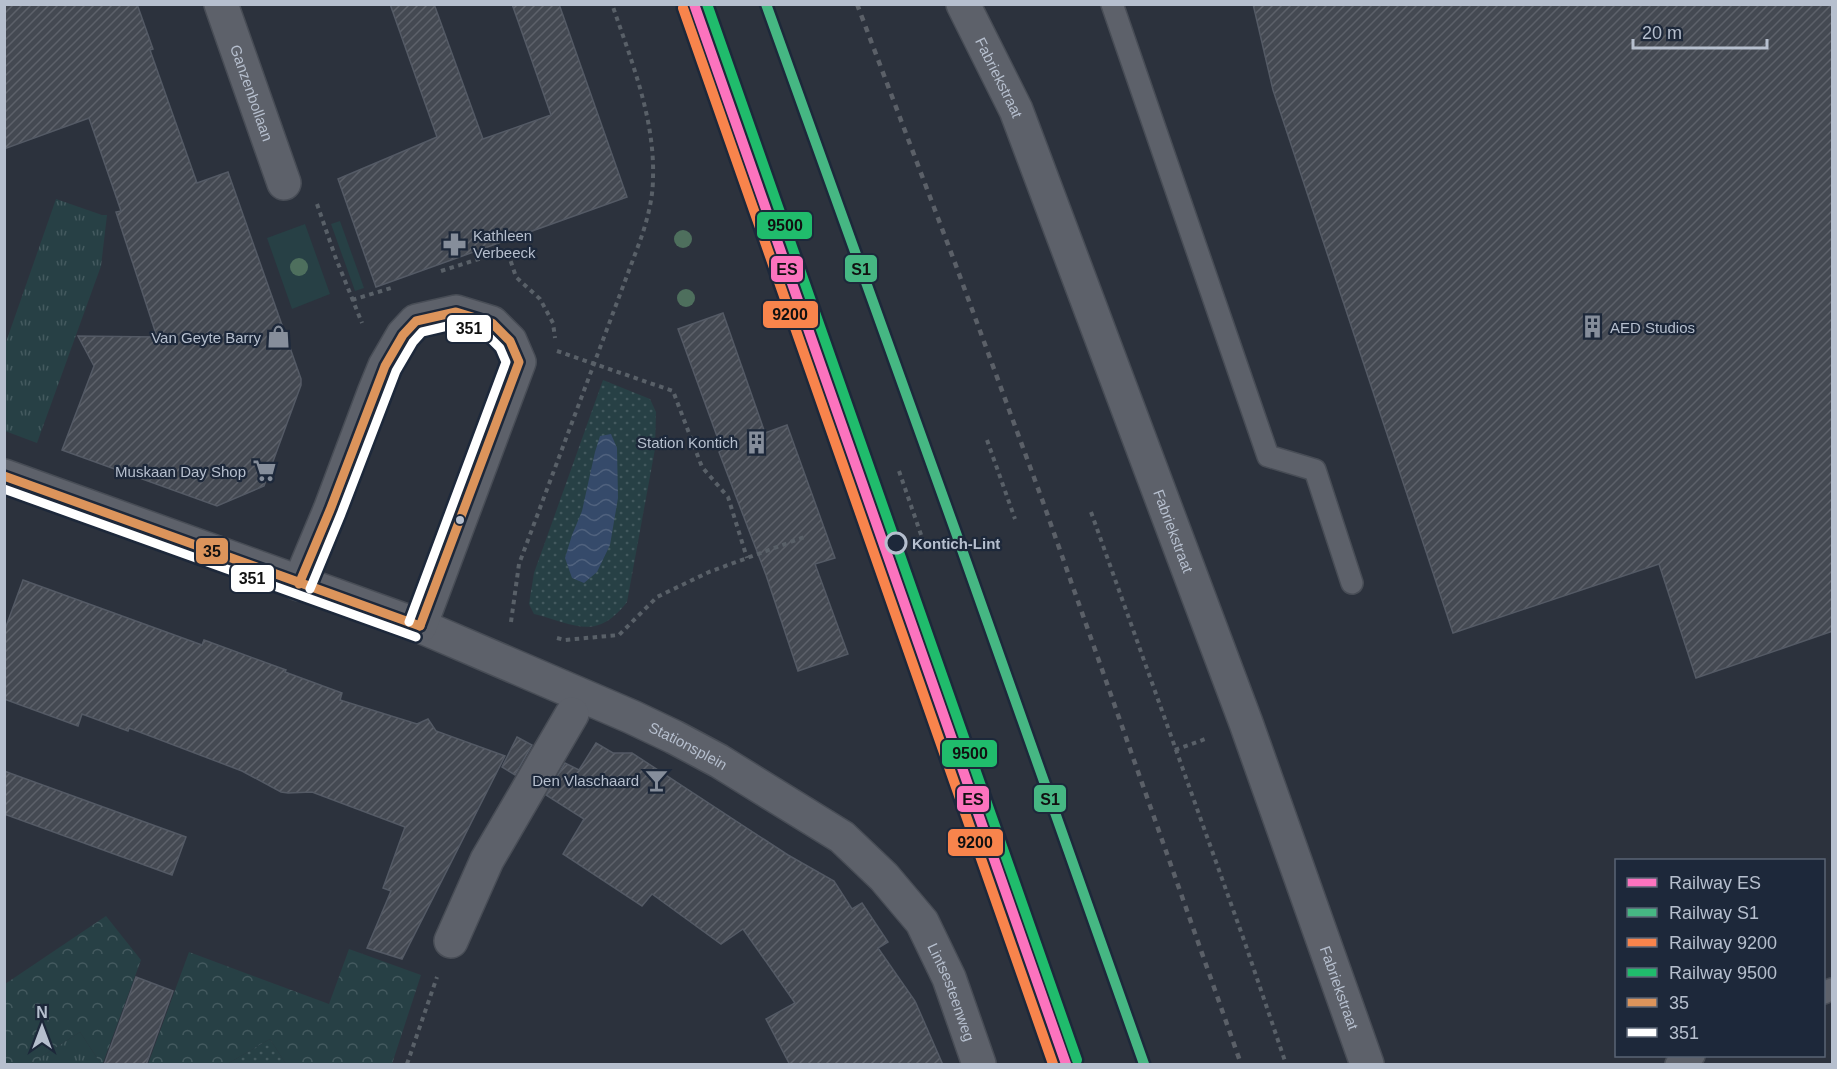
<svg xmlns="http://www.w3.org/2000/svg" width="1837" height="1069" viewBox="0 0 1837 1069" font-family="Helvetica,sans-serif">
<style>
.grass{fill:url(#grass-tufts)}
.forest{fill:url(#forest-crowns)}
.park{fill:url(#park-dots)}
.garden{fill:#274045}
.water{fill:url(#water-waves)}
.building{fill:url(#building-hatch);stroke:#545a65;stroke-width:1.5}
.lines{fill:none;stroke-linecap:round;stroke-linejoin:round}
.service-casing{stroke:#484d56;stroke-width:24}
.minor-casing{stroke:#484d56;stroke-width:36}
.path{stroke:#596068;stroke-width:4;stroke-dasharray:4.5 4.5;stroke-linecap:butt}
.service{stroke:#5d616a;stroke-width:21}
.minor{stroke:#5d616a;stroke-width:33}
.rail{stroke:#5b6068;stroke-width:4.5;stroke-dasharray:6 6;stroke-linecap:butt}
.bus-1-casing{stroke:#1d283a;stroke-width:14}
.bus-2-casing{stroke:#1d283a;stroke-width:14}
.bus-1{stroke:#dc945b;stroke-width:9}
.bus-2{stroke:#fff;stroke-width:9}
.rail-1-casing{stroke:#1d283a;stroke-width:15}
.rail-2-casing{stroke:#1d283a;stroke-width:15}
.rail-3-casing{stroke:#1d283a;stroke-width:15}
.rail-4-casing{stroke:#1d283a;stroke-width:15}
.rail-1{stroke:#fc73be;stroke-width:10}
.rail-2{stroke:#46b783;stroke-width:10}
.rail-3{stroke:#f8844c;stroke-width:10}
.rail-4{stroke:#20bc6c;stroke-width:10}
.tree{fill:#4e6f5d}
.bus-dot{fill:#b6bfce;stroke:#1d283a;stroke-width:2}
.stop-dot{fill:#1d283a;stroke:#b6bfce;stroke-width:3}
.labels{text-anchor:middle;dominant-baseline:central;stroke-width:4.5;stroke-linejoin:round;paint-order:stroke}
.street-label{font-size:15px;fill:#b6bfce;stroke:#1d283a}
.poi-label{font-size:15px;fill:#b6bfce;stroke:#1d283a;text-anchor:end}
.stop-label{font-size:15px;font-weight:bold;fill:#b6bfce;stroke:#1d283a;text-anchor:start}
.line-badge{stroke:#1d283a;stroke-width:2}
.pale-badge-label{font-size:16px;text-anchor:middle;font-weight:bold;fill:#111}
</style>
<defs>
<pattern id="grass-tufts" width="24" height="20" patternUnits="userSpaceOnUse" patternTransform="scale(1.5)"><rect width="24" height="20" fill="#274045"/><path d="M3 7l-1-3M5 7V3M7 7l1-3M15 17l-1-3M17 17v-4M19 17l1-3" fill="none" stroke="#445a5f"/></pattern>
<pattern id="forest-crowns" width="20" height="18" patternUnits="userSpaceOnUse" patternTransform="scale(1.5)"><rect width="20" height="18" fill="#274045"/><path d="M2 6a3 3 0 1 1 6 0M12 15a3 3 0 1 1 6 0" fill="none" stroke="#445a5f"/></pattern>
<pattern id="park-dots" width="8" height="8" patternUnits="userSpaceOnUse" patternTransform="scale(1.5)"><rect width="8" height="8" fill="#274045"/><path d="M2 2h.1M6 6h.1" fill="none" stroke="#445a5f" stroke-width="1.8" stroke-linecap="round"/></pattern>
<pattern id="water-waves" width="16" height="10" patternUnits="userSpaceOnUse" patternTransform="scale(1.5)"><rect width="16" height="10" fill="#354a6a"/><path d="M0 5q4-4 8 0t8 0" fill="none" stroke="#50627e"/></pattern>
<pattern id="building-hatch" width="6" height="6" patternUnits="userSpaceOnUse" patternTransform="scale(1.5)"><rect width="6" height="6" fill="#444952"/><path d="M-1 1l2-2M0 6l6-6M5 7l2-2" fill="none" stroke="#5d616a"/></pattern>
</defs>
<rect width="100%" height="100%" fill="#2c323d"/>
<g class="grass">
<path d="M56 199 102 215H107L101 266 37 443 5 431V345Z"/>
<path d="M80 1032 101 1064H30Z"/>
</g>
<g class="forest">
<path d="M106 916 141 960 103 1063 107 1064H101L80 1032 30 1064H5V984Z"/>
<path d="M349 949 421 975 392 1064H286L270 1039 227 1064H148L189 952 329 1004Z"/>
</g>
<g class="park">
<path d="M603 380 650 399 656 412 655 449 627 602C596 642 575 624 534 614L529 604 534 573Z"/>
<path d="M270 1039 286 1064H227Z"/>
</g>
<g class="garden">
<path d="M340 221 364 288 355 291 331 224Z"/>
<path d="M305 224 330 294 292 309 267 238Z"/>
</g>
<path class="water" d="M611 434 617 448 618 498 610 545 597 572 584 583 572 578 565 558 572 535 582 511 595 452 600 436Z"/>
<g class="building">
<path d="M4 4H137L153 49 150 50 197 183 228 172 301 379V385L264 486 217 506 62 450 94 366 78 336 157 337 116 212 121 211 89 118 4 149Z"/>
<path d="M390 4H434L483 139 551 115 512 4H559L627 197 376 287 338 179 437 137Z"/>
<path d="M1253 4H1833V631L1696 678 1659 564 1453 633 1273 90Z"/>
<path d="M723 313 765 433 787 425 835 558 815 564 848 654 798 671 766 575 719 452 722 450 678 329Z"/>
<path d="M23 580 202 645 204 640 286 670 285 672 342 693 340 700 417 724 428 719 436 731 505 756 402 959 367 948 391 891 383 888 405 827 312 792 288 793 281 792 242 771 129 728 128 731 82 714 78 726 4 699V632Z"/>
<path d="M517 737 532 745 515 775 502 767Z"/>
<path d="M596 743 613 753H632L788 855 834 881 852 909 862 903 888 942 878 948 915 1001 943 1065H790L766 1019 795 1003 743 929 721 944 652 894 642 906 563 854 584 819 546 795 565 763 579 770Z"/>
<path d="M4 771 186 837 172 875 4 814Z"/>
<path d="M136 977 173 991 146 1065H104Z"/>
</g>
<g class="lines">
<defs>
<g id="service">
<path d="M1112 4 1268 456 1315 470 1352 583"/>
<path d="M1824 993 1832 989"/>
<path d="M1676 1064 1694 1056"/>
</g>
<g id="minor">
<path id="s1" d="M221 4 284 183"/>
<path id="s2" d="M963 4 1016 110 1246 723 1367 1064"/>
<path id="s3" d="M4 476 420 626 632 717 674 737 719 761 842 837 884 877 922 922 949 978 979 1064"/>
<path d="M299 584 330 510 374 393 385 366 403 335 416 321 456 312 492 323 510 341 519 362 420 626"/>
<path d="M451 941 487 860 572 714"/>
</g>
</defs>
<use href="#service" class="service-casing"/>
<use href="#minor" class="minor-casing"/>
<g class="path">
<path d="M317 204 335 256 362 323"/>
<path d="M441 271 507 250 516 277 540 299 553 323 555 338"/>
<path d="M352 300 391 288"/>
<path d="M557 351 673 391 702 467 728 497 747 558"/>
<path d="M987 440 1015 519"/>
<path d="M899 471 926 549"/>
<path d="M1091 512 1245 943 1286 1064"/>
<path d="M511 622 519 564 640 241C647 221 653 199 653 178 655 118 631 60 612 4"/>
<path d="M557 638 565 640 619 635 657 597 709 572 807 536"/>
<path d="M1175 750 1208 738"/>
<path d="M407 1064 437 977"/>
</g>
<use href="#service" class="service"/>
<use href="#minor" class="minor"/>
<path class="rail" d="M857 4 955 263 1043 502 1241 1064"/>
<defs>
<g id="bus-1">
<path d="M4 476 420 626"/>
<path d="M299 584 330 510 385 366 403 335 416 321 456 312 492 323 510 341 519 362 420 626"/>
</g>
<g id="bus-2">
<path d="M4 489 416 637"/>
<path d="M310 589 341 514 396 371 413 342 422 332 456 324 486 334 500 348 506 362 409 622"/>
</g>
</defs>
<use href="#bus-1" class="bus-1-casing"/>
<use href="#bus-2" class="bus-2-casing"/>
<use href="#bus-1" class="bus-1"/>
<use href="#bus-2" class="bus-2"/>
<defs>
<path id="rail-1" d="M694 4 1066 1064"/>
<path id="rail-2" d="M766 4 955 530 1144 1064"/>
<path id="rail-3" d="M683 8 1053 1064"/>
<path id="rail-4" d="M707 4 1077 1060"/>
</defs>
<use href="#rail-1" class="rail-1-casing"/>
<use href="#rail-2" class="rail-2-casing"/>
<use href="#rail-3" class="rail-3-casing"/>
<use href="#rail-4" class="rail-4-casing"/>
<use href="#rail-1" class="rail-1"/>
<use href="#rail-2" class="rail-2"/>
<use href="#rail-3" class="rail-3"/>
<use href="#rail-4" class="rail-4"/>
</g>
<g class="tree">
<circle cx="683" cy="239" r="9"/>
<circle cx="299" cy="267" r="9"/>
<circle cx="686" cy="298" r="9"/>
</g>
<defs>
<symbol id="pharmacy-bare" viewBox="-9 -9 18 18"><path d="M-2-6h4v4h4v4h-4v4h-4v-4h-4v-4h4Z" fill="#868e9b" stroke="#1d283a" stroke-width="2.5" paint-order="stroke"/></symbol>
<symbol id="building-bare" viewBox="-9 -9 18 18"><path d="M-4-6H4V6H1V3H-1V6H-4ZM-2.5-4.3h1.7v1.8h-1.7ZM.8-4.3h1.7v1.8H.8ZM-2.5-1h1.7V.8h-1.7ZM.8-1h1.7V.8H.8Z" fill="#868e9b" stroke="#1d283a" stroke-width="2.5" paint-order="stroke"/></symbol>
<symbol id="shop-bare" viewBox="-9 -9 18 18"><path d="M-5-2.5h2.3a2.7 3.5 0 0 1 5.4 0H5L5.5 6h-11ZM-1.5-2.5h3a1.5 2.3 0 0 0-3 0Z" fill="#868e9b" stroke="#1d283a" stroke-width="2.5" paint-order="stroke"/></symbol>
<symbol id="supermarket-bare" viewBox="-9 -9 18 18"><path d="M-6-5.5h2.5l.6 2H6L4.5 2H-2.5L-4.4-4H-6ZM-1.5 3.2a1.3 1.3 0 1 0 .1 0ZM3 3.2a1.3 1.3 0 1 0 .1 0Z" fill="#868e9b" stroke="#1d283a" stroke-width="2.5" paint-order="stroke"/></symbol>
<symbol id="bar-bare" viewBox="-9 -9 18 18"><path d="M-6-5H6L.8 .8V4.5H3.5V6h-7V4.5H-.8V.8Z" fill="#868e9b" stroke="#1d283a" stroke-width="2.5" paint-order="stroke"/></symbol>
</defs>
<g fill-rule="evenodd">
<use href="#pharmacy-bare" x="438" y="228" width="33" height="33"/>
<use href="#building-bare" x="1576" y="310" width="33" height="33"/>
<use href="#shop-bare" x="262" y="320" width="33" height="33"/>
<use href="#building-bare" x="740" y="426" width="33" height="33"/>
<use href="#supermarket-bare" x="248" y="454" width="33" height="33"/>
<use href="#bar-bare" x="640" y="764" width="33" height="33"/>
</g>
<circle class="bus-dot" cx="460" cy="520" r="5"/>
<circle class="stop-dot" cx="896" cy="543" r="10"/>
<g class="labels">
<g class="street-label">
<text stroke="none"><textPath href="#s2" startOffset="82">Fabriekstraat</textPath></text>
<text stroke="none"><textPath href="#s1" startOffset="94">Ganzenbollaan</textPath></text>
<text stroke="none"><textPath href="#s2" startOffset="568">Fabriekstraat</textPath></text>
<text stroke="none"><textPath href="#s3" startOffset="736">Stationsplein</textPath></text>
<text stroke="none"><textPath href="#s2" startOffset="1054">Fabriekstraat</textPath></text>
<text stroke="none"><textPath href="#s3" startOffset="1108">Lintsesteenweg</textPath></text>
</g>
<g class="poi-label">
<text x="473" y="235" text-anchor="start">Kathleen<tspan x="473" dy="17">Verbeeck</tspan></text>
<text x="1610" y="327" text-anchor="start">AED Studios</text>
<text x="261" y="337">Van Geyte Barry</text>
<text x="738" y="442">Station Kontich</text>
<text x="246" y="471">Muskaan Day Shop</text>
<text x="639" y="780">Den Vlaschaard</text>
</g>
<g class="stop-label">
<text x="912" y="543">Kontich-Lint</text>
</g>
</g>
<g class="line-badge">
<rect x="756" y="211" width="57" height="29" rx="6" fill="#20bc6c"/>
<rect x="844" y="254" width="34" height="29" rx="6" fill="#46b783"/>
<rect x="770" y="255" width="34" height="28" rx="6" fill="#fc73be"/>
<rect x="762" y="300" width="57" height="29" rx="6" fill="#f8844c"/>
<rect x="446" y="314" width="46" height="29" rx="6" fill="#fff"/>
<rect x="195" y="537" width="34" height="28" rx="6" fill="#dc945b"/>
<rect x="230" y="564" width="45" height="29" rx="6" fill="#fff"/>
<rect x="941" y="739" width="57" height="29" rx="6" fill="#20bc6c"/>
<rect x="1033" y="784" width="34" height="29" rx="6" fill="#46b783"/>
<rect x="956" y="785" width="34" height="28" rx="6" fill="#fc73be"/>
<rect x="947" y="828" width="57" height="29" rx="6" fill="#f8844c"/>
</g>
<g class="pale-badge-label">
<text x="785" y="231">9500</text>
<text x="861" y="275">S1</text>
<text x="787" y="275">ES</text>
<text x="790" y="320">9200</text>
<text x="469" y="334">351</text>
<text x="212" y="557">35</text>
<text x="252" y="584">351</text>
<text x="970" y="759">9500</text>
<text x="1050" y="805">S1</text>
<text x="973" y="805">ES</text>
<text x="975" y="848">9200</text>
</g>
<rect width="1837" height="1069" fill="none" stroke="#b6bfce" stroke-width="12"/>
<rect x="1615" y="859" width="210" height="198" fill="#1d283a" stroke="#5a6475" stroke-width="1.5"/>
<rect x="1627" y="878" width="30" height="9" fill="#fc73be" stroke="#5a6475" stroke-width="1.5"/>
<text x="1669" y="889" font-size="18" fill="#b6bfce">Railway ES</text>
<rect x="1627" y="908" width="30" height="9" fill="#46b783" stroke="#5a6475" stroke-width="1.5"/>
<text x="1669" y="919" font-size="18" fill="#b6bfce">Railway S1</text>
<rect x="1627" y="938" width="30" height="9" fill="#f8844c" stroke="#5a6475" stroke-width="1.5"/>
<text x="1669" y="949" font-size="18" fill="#b6bfce">Railway 9200</text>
<rect x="1627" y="968" width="30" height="9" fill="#20bc6c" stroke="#5a6475" stroke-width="1.5"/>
<text x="1669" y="979" font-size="18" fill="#b6bfce">Railway 9500</text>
<rect x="1627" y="998" width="30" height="9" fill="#dc945b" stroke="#5a6475" stroke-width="1.5"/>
<text x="1669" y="1009" font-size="18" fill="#b6bfce">35</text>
<rect x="1627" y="1028" width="30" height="9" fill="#ffffff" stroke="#5a6475" stroke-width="1.5"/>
<text x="1669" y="1039" font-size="18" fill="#b6bfce">351</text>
<g transform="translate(42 1027)" stroke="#1d283a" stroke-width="4.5" paint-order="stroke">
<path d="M0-4.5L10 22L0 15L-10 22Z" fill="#b6bfce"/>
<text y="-9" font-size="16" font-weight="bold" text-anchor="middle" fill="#b6bfce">N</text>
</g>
<path d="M1633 39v9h134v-9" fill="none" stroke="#b6bfce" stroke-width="3"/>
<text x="1642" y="39" font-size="18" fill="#b6bfce" stroke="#1d283a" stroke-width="4.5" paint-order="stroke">20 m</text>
</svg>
